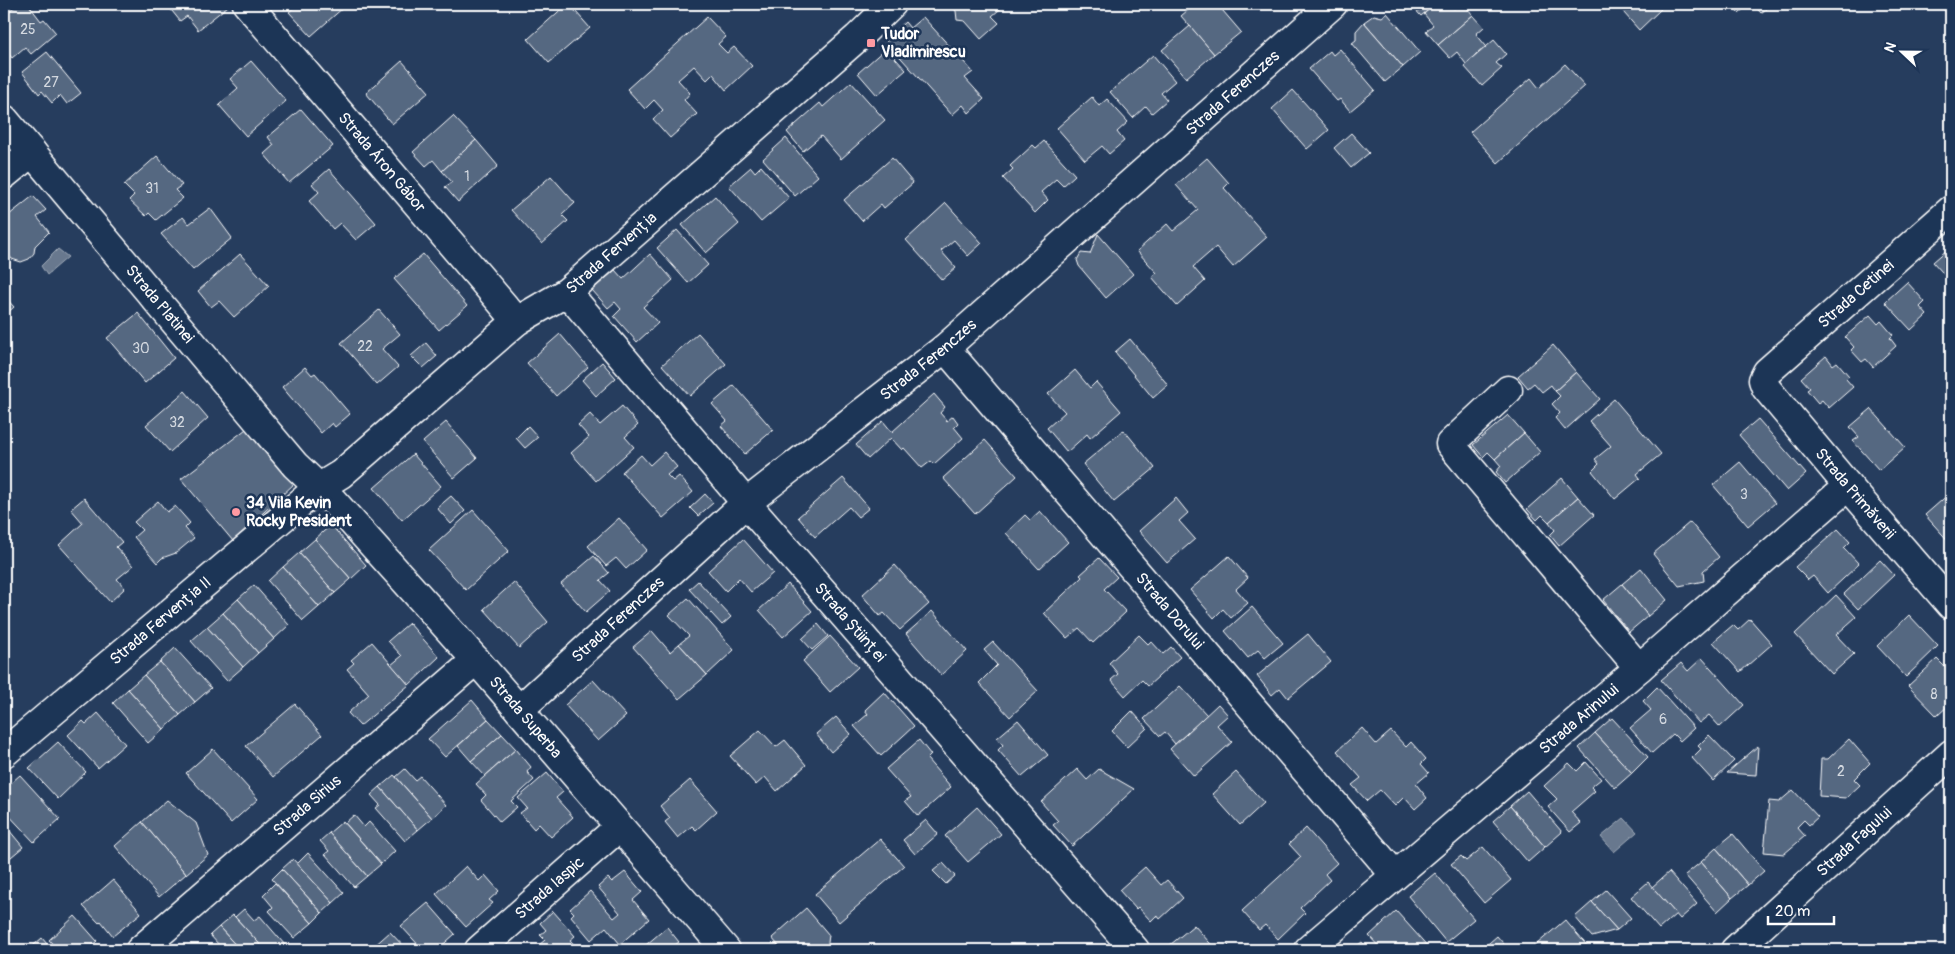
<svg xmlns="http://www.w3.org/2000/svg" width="1955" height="954" viewBox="0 0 1955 954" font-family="Pangolin,sans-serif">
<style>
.water{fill:#67788e;stroke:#a4aebb}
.building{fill:#556781;stroke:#fff}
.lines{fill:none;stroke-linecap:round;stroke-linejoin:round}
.minor-casing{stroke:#fff;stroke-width:31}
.minor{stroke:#1d3557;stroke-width:28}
.poi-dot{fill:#ff9aa2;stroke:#1d3557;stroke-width:2}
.labels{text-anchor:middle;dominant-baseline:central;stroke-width:5;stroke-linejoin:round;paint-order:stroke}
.number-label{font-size:14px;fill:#d4d9e0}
.poi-label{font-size:16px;font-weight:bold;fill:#fff;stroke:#1d3557;text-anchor:start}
.street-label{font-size:16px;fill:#fff;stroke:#1d3557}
</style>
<rect width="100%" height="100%" fill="#263d5e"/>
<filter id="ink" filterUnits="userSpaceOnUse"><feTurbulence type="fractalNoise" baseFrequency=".02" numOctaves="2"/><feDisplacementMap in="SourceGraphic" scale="10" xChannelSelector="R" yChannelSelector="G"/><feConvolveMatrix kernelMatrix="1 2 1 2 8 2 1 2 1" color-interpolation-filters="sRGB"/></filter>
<g filter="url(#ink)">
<g class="water">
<path d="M58 249 68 257 47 275 41 266Z"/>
<path d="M1624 818 1637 832 1614 852 1601 837Z"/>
</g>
<g class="building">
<path d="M19 4H28L41 21 44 19 56 33 31 54 25 47 12 58 4 48V24L7 22 4 14Z"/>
<path d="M171 4H226L228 6 198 30 187 16 180 21 168 6Z"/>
<path d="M298 4H342L344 7 311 36 289 12Z"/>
<path d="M567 4H569L590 28 549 63 528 39Z"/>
<path d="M950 4H1006L992 16 999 23 981 39 965 21 957 20 956 11Z"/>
<path d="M1195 4H1217L1241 32 1214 54 1181 16Z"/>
<path d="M1410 4H1435L1421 16Z"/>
<path d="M1435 4H1450L1454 9 1459 4H1464L1473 15 1438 45 1426 31 1433 25 1424 14Z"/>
<path d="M1616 4H1656L1661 9 1639 30Z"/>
<path d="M1731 4H1749L1739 13Z"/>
<path d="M1753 4H1772L1761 13Z"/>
<path d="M1387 13 1420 52 1403 67 1364 22 1374 15 1382 17Z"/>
<path d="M1473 15 1484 27 1476 34 1486 46 1466 64 1457 52 1450 58 1438 45Z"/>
<path d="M707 17 726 37 718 44 727 53 734 47 752 66 726 90 713 74 707 80 694 66 678 80 690 93 684 100 697 114 670 138 653 119 663 110 654 100 645 109 627 89Z"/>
<path d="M923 17 973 72 965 78 984 99 969 113 963 105 952 115 885 40 905 22 910 28Z"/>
<path d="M1364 22 1403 67 1385 82 1352 43 1356 40V31Z"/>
<path d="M1190 26 1214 54 1186 78 1162 50Z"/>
<path d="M1494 40 1506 54 1496 63 1502 68 1482 86 1464 66Z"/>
<path d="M886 48 906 70 877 95 858 73Z"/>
<path d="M1340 49 1375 90 1350 111 1340 99 1337 101 1309 69 1330 51 1333 55Z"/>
<path d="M47 52 81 93 67 104 60 95 52 103 42 91 39 94 22 72Z"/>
<path d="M1153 55 1175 81 1161 93 1167 100 1152 113 1146 106 1133 118 1110 92Z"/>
<path d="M251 61 286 101 246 136 219 105 238 88 230 79Z"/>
<path d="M402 61 429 92 392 124 366 93Z"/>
<path d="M1565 64 1585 86 1498 163 1470 132 1531 78 1539 88Z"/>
<path d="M851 82 885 120 841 159 821 136 803 151 787 132 820 103 823 107Z"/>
<path d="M1293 90 1329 130 1307 149 1272 109Z"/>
<path d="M1092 97 1099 106 1107 99 1128 122 1117 132 1124 141 1109 154 1102 146 1085 160 1057 128Z"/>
<path d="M301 109 333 146 289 183 264 154 274 145 268 137Z"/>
<path d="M453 116 476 140 442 171 433 160 426 166 413 152Z"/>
<path d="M1351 133 1369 153 1351 168 1334 148Z"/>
<path d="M786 138 818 176 795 196 763 159Z"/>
<path d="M476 140 498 166 458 202 445 187 452 182 442 171Z"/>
<path d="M1044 141 1075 175 1063 186 1056 179 1041 192 1048 200 1035 213 1003 178 1013 169 1010 166 1033 145 1036 148Z"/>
<path d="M157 156 182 185 175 190 183 198 156 220 149 213 146 216 129 200 134 195 124 185Z"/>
<path d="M892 158 913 183 884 208 881 204 862 221 844 200Z"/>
<path d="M1207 158 1229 183 1224 188 1267 237 1233 267 1216 247 1193 267 1205 281 1177 306 1152 277 1157 273 1137 251 1167 224 1173 231 1198 210 1176 185Z"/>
<path d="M761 166 789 198 761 222 729 186 751 167 755 172Z"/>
<path d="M329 169 376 223 356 240 340 223 333 229 309 201 319 192 312 184Z"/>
<path d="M551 176 575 203 562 215 568 221 542 244 511 210Z"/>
<path d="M33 196 46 210 37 217 49 232 35 246 34 253 29 259 21 262 12 259 5 251 8 248 4 243V219Z"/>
<path d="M715 196 739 224 706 253 682 225Z"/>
<path d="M946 203 982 243 968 256 954 240 941 251 956 268 942 280 906 240Z"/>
<path d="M210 208 232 238 193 270 161 234 183 217 189 224Z"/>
<path d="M677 230 708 265 688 283 657 248Z"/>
<path d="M1098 234 1133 274 1106 298 1079 266 1077 260 1081 253 1090 254Z"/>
<path d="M1948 249 1951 252V282L1933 262Z"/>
<path d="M240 254 269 286 234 317 219 301 211 307 198 291Z"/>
<path d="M423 254 467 306 439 330 394 279Z"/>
<path d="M650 254 673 280 643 307 658 323 637 342 614 316 621 309 615 302 608 308 592 290 615 270 623 279Z"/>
<path d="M1907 282 1925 302 1920 307 1927 315 1911 330 1885 302Z"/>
<path d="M4 296 14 307 4 316Z"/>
<path d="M379 310 400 334 382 349 398 367 377 385 341 343Z"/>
<path d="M138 313 174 358 145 383 107 338Z"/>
<path d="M1870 315 1878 324 1881 321 1893 335 1890 338 1896 346 1873 367 1866 359 1862 362 1851 350 1854 347 1845 337Z"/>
<path d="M698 333 726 364 690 396 662 365Z"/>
<path d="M560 334 588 367 556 396 527 363Z"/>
<path d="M1130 339 1168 385 1153 398 1115 352Z"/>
<path d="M426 343 437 356 423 368 411 356Z"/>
<path d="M1553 345 1576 372 1555 391 1551 385 1542 392 1534 383 1528 388 1518 376Z"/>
<path d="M1826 356 1833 365 1837 362 1849 376 1846 379 1853 387 1829 408 1822 400 1818 403 1807 390 1810 388 1801 378Z"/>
<path d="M602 362 616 378 596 396 582 380Z"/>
<path d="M305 367 312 375 315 373 350 414 335 427 332 423 321 433 282 387Z"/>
<path d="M1075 370 1090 388 1096 382 1121 411 1090 438 1087 434 1067 452 1047 428 1065 412 1048 394Z"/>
<path d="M1576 372 1600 399 1565 430 1555 418 1560 413 1552 404 1560 396 1555 391Z"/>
<path d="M734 385 773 430 745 454 721 426 727 421 712 404Z"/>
<path d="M185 391 208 418 170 452 146 425Z"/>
<path d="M934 394 945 407 940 413 947 421 953 416 958 423 954 427 963 438 934 464 931 461 922 468 904 448 902 450 891 438 868 459 856 445 883 421 892 432Z"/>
<path d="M1614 399 1661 454 1637 474 1640 478 1615 499 1592 471 1599 464 1595 459 1611 446 1589 421Z"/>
<path d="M622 406 638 425 625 437 634 447 596 481 571 453 589 437 578 425 590 414 600 425Z"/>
<path d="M1871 409 1905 447 1879 470 1853 441 1859 437 1850 427Z"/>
<path d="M1508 415 1524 433 1495 459 1488 452 1483 457 1473 445Z"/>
<path d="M1758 419 1806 474 1787 491 1739 435Z"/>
<path d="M446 422 477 458 454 478 423 442Z"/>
<path d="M250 426 295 483 233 541 181 479Z"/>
<path d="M528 426 538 437 525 448 516 438Z"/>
<path d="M1124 430 1155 468 1114 502 1083 464Z"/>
<path d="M1524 433 1540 452 1505 483 1496 472 1501 466 1495 459Z"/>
<path d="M985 440 1017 476 975 514 943 478Z"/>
<path d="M664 452 677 467 667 475 673 481 679 476 693 492 663 518 622 472 641 455 650 465Z"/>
<path d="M413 454 441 486 402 520 374 488Z"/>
<path d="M1740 462 1775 503 1748 526 1713 485Z"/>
<path d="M843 478 869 508 858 517 849 507 815 537 798 517Z"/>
<path d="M1562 478 1578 497 1549 522 1542 515 1537 520 1527 509Z"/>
<path d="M1950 493 1951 494V544L1925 515Z"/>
<path d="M705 494 713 503 698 516 690 508Z"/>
<path d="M451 496 465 511 451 524 437 508Z"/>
<path d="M1578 497 1594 515 1559 546 1550 535 1555 530 1549 522Z"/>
<path d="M84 498 122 542 116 547 133 566 117 579 125 588 110 602 59 545 83 523 71 509Z"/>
<path d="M1176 498 1188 513 1179 521 1195 539 1167 563 1139 531Z"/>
<path d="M158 501 167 512 175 506 190 523 185 528 194 538 176 553 162 558 157 563 134 537 142 530 134 522Z"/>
<path d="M473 510 509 551 466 590 429 550Z"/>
<path d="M1040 511 1068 542 1039 569 1006 533 1025 515 1030 520Z"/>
<path d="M619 518 647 550 626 569 616 558 606 566 588 546Z"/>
<path d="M1690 522 1719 557 1703 571 1704 581 1679 586 1653 554Z"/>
<path d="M331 525 366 565 351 579 315 539Z"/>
<path d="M1838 529 1850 542 1844 548 1859 564 1828 593 1813 576 1808 580 1795 567Z"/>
<path d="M315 539 351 579 335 593 299 553Z"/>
<path d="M743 539 773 573 751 592 739 578 726 591 708 571Z"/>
<path d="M299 553 335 593 319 607 283 567Z"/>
<path d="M594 556 609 573 600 580 610 591 586 612 561 584Z"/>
<path d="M1229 556 1248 578 1236 589 1248 603 1231 618 1223 609 1214 618 1190 590Z"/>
<path d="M1099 558 1117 577 1104 589 1126 612 1093 643 1079 628 1067 638 1044 613 1082 577 1080 575Z"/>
<path d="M1880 560 1894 575 1858 609 1844 594Z"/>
<path d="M895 565 929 604 900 630 884 613 880 616 862 595Z"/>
<path d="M283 567 319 607 303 621 268 581Z"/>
<path d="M1641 568 1667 600 1648 616 1622 584Z"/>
<path d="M698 581 731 617 722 625 689 589Z"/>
<path d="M514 582 548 622 519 648 484 609Z"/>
<path d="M788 584 812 611 783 637 759 610Z"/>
<path d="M1622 584 1648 616 1629 632 1603 600Z"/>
<path d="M254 585 289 625 274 639 238 599Z"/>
<path d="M1836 595 1856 617 1836 635 1854 654 1832 674 1795 634Z"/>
<path d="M688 598 734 650 707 675 679 644 689 636 669 615Z"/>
<path d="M238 599 274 639 258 653 223 613Z"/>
<path d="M1252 607 1283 643 1265 658 1258 650 1248 658 1225 631Z"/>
<path d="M932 611 967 651 941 675 906 634Z"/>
<path d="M223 613 258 653 243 667 207 627Z"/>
<path d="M1909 615 1938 646 1906 677 1877 646Z"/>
<path d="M1750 619 1772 644 1740 672 1713 642 1733 625 1738 630Z"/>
<path d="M409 623 439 657 409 685 391 665 402 656 388 641Z"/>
<path d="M818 624 828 636 812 650 802 639Z"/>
<path d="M207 627 243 667 227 681 191 641Z"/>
<path d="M652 631 670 652 679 644 707 675 679 699 633 647Z"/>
<path d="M1308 634 1331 662 1288 698 1280 688 1272 695 1257 676Z"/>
<path d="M1139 635 1148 644 1151 641 1163 654 1171 647 1180 657 1148 686 1142 680 1125 696 1111 680 1118 674 1109 663Z"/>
<path d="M830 636 858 667 830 692 803 661Z"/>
<path d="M372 642 409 685 360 726 348 713 369 694 347 669 354 663 351 660Z"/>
<path d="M993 642 1038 691 1010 717 979 683 997 665 984 650Z"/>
<path d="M175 648 211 688 195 702 160 662Z"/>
<path d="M1702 658 1744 705 1720 727 1709 715 1699 723 1661 680 1681 663 1688 671Z"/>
<path d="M1937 659 1948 670 1951 667V703L1937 716 1908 686Z"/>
<path d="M160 662 195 702 180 715 144 675Z"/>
<path d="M144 675 180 715 164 729 128 689Z"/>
<path d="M593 680 626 716 598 741 565 705Z"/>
<path d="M1180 686 1207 715 1175 744 1165 732 1160 736 1144 719Z"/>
<path d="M1657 687 1694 728 1680 741 1673 734 1652 753 1630 728 1651 710 1643 701Z"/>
<path d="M128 689 164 729 148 743 113 703Z"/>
<path d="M884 692 914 726 881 756 854 726 868 714 865 710Z"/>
<path d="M472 700 488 719 445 757 428 739Z"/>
<path d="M295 704 322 735 273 777 246 746Z"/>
<path d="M1218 704 1228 715 1217 725 1232 742 1194 776 1170 749Z"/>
<path d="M1132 711 1147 728 1127 747 1112 731Z"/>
<path d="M98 713 125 744 98 768 68 735 83 721 86 724Z"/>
<path d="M836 717 851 734 831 752 816 734Z"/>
<path d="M1612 718 1648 757 1632 773 1595 733Z"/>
<path d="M488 719 502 734 471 761 458 746Z"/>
<path d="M1018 720 1048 755 1022 777 998 750 1003 745 997 738Z"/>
<path d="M1362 728 1376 744 1391 731 1406 747 1411 742 1426 759 1421 764 1429 773 1416 784 1427 798 1415 809 1404 797 1395 806 1380 790 1367 801 1352 785 1361 778 1337 751Z"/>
<path d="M760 730 776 747 785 740 806 765 777 791 765 777 756 785 730 756Z"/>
<path d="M1595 733 1632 773 1615 788 1579 748Z"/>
<path d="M502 734 516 749 485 776 471 761Z"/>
<path d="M1709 735 1734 761 1713 781 1692 758 1701 749 1698 746Z"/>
<path d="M1849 739 1870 763 1854 779 1860 785 1846 798 1819 796 1821 759H1828Z"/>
<path d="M919 740 931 755 927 759 951 787 918 816 905 801 911 797 886 769Z"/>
<path d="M58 742 86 772 58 799 29 768Z"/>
<path d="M1758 746 1756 775 1727 773Z"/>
<path d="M213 749 258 799 231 823 186 773Z"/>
<path d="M516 749 531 767 527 772 534 780 511 801 517 807 500 822 481 800 486 795 476 784Z"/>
<path d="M1586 762 1601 779 1591 787 1595 791 1571 812 1581 823 1570 832 1548 807 1557 799 1544 786 1569 763 1577 771Z"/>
<path d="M405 769 415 780 420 776 446 805 432 818 396 777Z"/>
<path d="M1077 769 1087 780 1099 769 1134 789 1072 846 1053 825 1058 821 1041 802Z"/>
<path d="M1236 772 1264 803 1240 825 1212 794Z"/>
<path d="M547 773 563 792 556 798 573 817 551 837 539 824 534 829 520 813 527 808 518 798Z"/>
<path d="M20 775 60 819 34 842 4 810V789Z"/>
<path d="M394 775 432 818 418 830 380 787Z"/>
<path d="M690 780 717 811 696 830 692 826 678 838 665 822 670 818 660 806Z"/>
<path d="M380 787 418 830 405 841 376 808 380 805 371 795Z"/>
<path d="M1793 790 1818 817 1809 825 1804 820 1797 827 1805 836 1784 854 1764 852 1769 801 1779 802Z"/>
<path d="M1527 791 1562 832 1545 847 1510 806Z"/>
<path d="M167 800 196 823 208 855 186 874 142 822Z"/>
<path d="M1510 806 1545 847 1528 862 1493 821Z"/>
<path d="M977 807 1001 834 968 862 945 836Z"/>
<path d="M354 815 364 827 369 822 395 851 381 864 345 823Z"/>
<path d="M926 820 938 834 915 854 903 840Z"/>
<path d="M343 821 381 864 367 876 329 833Z"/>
<path d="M142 822 186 874 159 897 115 846Z"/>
<path d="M4 824 23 847 5 862 4 861Z"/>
<path d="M1306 828 1337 863 1325 874 1330 880 1300 908 1305 913 1278 939 1265 925 1259 930 1242 911 1301 857 1289 844Z"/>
<path d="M329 833 367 876 354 887 325 854 329 851 320 841Z"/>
<path d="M1733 834 1764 871 1748 885 1716 848Z"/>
<path d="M880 839 904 866 839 922 815 894Z"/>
<path d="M1483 847 1511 880 1484 903 1451 864 1461 856 1466 861Z"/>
<path d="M1716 848 1748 885 1732 898 1701 862Z"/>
<path d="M308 853 344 893 333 903 297 864Z"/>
<path d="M293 859 333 903 322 913 282 869Z"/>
<path d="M1701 862 1732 898 1717 912 1685 875Z"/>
<path d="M943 863 955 876 946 884 933 871Z"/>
<path d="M466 866 479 881 485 875 499 891 489 900 493 903 466 927 436 894Z"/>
<path d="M1145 867 1161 885 1167 880 1183 898 1160 919 1157 915 1151 921 1138 907 1136 909 1119 890Z"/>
<path d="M282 869 322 913 312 923 272 879Z"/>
<path d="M625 872 642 892 633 900 649 919 620 944 606 927 591 940 571 916 574 913 570 909 590 891 614 918 620 913 598 887 608 878 612 882Z"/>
<path d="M1669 872 1697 904 1680 919 1652 887Z"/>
<path d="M1435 873 1474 919 1446 942 1408 896Z"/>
<path d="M113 880 141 913 113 936 101 921 99 923 83 906Z"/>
<path d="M1648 882 1676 914 1659 929 1631 897Z"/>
<path d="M275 883 312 923 294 938 269 911 273 907 263 895Z"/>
<path d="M1606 890 1631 918 1617 930 1592 902Z"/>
<path d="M1592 902 1617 930 1592 937 1575 917Z"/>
<path d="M428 903 455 934 437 950H423L401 926Z"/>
<path d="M806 908 829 935 827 950H782L772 938Z"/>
<path d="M244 909 254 920 260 916 285 945 279 950H265L235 917Z"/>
<path d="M553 911 575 936 570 940 579 950H533L545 940 540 935 546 930 540 923Z"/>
<path d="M1396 911 1431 950H1382L1369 936Z"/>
<path d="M233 915 235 917 265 950H240L219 927Z"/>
<path d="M75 916 97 941 87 950H58L49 940Z"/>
<path d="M1565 920 1589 948 1582 950H1530Z"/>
<path d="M1194 925 1216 950H1164Z"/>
<path d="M219 927 240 950H218L215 948 219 945 210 935Z"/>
<path d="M667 927 679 942 674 946 678 950H640Z"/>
<path d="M390 932 407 950H376L373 947Z"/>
<path d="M1497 936 1509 950H1481Z"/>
<path d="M42 938 52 950H28Z"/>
<path d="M1362 942 1369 950H1352Z"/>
<path d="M1227 944 1233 950H1221Z"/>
</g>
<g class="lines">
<defs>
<g id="minor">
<path id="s1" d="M247 4 517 321"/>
<path id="s2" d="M4 119 295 465 334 502 476 660 726 950"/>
<path d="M4 175 32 152"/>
<path id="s3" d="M1951 210 1767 372 1763 380 1766 388 1848 486 1951 605"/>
<path id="s4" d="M567 292 746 503 1135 950"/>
<path id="s5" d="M945 348 1395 875"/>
<path d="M1508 390 1450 444 1639 668"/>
<path id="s6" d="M519 710 746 503 945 348 1333 4"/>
<path id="s7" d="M4 753 318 488 341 474 517 321 567 292 857 38 892 4"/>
<path id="s8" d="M140 950 476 660"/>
<path id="s9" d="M479 950 619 827"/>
<path id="s10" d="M1308 950 1639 668 1848 486"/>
<path id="s11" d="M1735 950 1951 754"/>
</g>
</defs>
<use href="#minor" class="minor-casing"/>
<use href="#minor" class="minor"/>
</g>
</g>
<g class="poi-dot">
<rect x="866" y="38" width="10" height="10" rx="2.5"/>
<circle cx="236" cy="512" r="5"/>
</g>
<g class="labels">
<g class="number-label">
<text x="28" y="29">25</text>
<text x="51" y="82">27</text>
<text x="467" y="176">1</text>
<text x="152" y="188">31</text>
<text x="365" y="346">22</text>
<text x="141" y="348">30</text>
<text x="177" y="422">32</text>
<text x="1744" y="494">3</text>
<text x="1934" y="694">8</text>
<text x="1663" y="719">6</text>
<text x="1841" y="771">2</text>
</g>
<g class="poi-label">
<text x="881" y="34">Tudor<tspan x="881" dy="18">Vladimirescu</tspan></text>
<text x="246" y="503">34 Vila Kevin<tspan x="246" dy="18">Rocky President</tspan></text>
</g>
<g class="street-label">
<text stroke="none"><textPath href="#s6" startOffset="944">Strada Ferenczes</textPath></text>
<text stroke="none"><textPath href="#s1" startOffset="208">Strada Áron Gábor</textPath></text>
<text stroke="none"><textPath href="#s7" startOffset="788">Strada Fervenția</textPath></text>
<text transform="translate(1856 294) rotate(-41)">Strada Cetinei</text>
<text stroke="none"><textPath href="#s2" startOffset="242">Strada Platinei</textPath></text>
<text stroke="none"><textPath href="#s6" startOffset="539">Strada Ferenczes</textPath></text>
<text stroke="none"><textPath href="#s3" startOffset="401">Strada Primăverii</textPath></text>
<text stroke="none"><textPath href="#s5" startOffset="346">Strada Dorului</textPath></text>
<text stroke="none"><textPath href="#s7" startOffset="205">Strada Fervenția II</textPath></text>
<text stroke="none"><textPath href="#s6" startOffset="134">Strada Ferenczes</textPath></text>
<text stroke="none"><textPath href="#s4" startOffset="435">Strada Științei</textPath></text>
<text stroke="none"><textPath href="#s2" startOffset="794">Strada Superba</textPath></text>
<text stroke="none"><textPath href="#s10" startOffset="356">Strada Arinului</textPath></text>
<text stroke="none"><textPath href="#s8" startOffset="221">Strada Sirius</textPath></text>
<text stroke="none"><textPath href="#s11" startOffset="161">Strada Fagului</textPath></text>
<text stroke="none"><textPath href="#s9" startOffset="94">Strada Iaspic</textPath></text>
</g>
</g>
<rect width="1955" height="954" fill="none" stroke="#1d3557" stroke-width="20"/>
<rect x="10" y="10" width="1935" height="934" fill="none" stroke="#fff" stroke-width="2" filter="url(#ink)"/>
<g transform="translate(1902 52) rotate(292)" stroke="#1d3557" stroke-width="4" paint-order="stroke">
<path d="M0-4L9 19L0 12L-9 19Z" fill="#ffffff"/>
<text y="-8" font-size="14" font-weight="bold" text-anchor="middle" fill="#ffffff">N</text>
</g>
<path d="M1768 916v8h66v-8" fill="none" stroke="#ffffff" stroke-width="2.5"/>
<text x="1775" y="916" font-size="15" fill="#ffffff" stroke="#1d3557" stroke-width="4" paint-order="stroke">20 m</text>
</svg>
